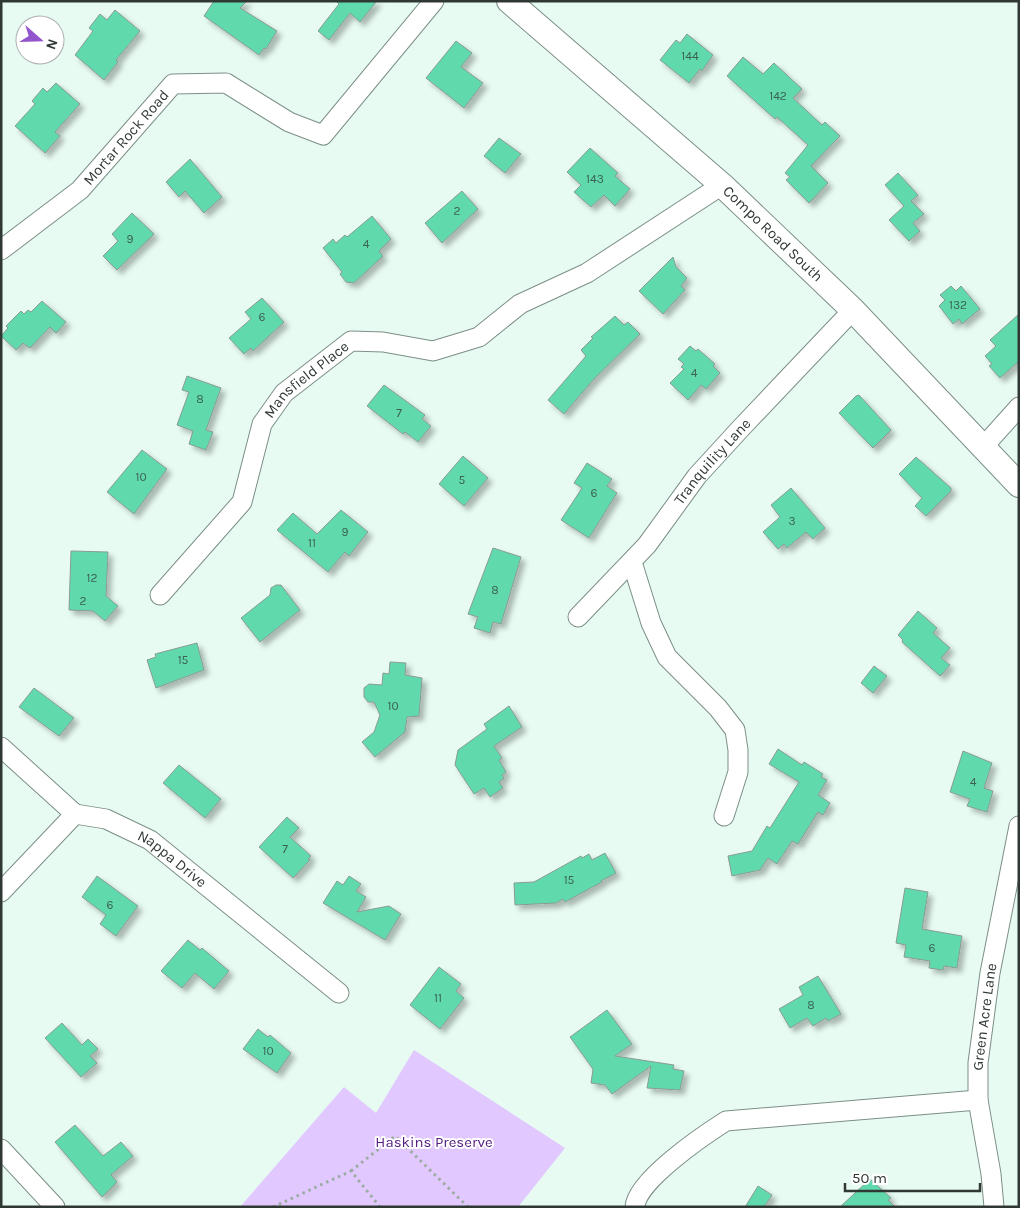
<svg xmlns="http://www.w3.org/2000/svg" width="1020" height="1208" viewBox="0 0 1020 1208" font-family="Karla,sans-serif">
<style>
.green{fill:#e1c9ff}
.building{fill:#61d9ad;stroke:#899b93;filter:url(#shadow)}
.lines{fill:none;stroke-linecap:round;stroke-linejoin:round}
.minor-casing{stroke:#7c8f86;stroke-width:21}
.major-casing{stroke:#7c8f86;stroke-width:26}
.path{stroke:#9caba4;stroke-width:3;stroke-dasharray:2.5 4;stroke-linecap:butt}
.minor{stroke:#fff;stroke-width:19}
.major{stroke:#fff;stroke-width:24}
.labels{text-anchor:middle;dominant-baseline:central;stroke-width:4;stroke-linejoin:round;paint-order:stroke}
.number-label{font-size:12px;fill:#3c6052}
.street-label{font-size:15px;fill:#303834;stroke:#fff}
.park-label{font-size:15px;fill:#521b7d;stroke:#fff}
</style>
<defs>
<filter id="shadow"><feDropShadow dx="4.5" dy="4.5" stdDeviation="2.5" flood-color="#0004"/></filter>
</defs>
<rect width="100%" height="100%" fill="#e7fbf2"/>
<path class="green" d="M414 1050 565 1148 518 1207H240L344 1087 376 1113Z"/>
<g class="building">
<path d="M214 1H247L240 8 277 31 266 49 264 48 259 55 204 16Z"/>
<path d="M336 1H377L360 22 350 13 329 40 318 31 339 4Z"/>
<path d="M115 10 140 31 116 60 118 62 104 80 75 55 93 31 89 28 100 14 107 20Z"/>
<path d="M687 34 713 55 702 71 700 69 689 83 660 60 676 40 680 43Z"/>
<path d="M456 41 472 53 461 67 483 83 464 108 426 78Z"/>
<path d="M743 57 763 74 774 63 802 89 793 98 822 125 825 122 840 136 811 166 828 183 809 203 786 180 790 177 785 173 808 145 777 117 775 119 727 76Z"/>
<path d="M56 83 80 104 55 132 60 136 45 153 15 126 35 104 32 101 43 88 47 92Z"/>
<path d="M499 138 521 154 505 173 484 156Z"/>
<path d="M590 148 618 173 615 176 630 189 615 206 604 195 591 207 574 192 581 185 567 172Z"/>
<path d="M190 159 222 197 204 213 185 191 179 197 166 182Z"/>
<path d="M898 173 918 195 911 201 924 214 913 223 920 231 909 241 889 220 904 206 885 185Z"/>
<path d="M462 191 478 209 442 243 425 223Z"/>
<path d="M132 213 154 234 117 270 103 256 118 241 112 234Z"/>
<path d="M372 216 391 239 379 251 383 256 354 283 346 282 340 274 342 272 323 248 333 239 336 243 345 235 347 237Z"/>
<path d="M673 257 676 267 687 278 681 286 685 290 663 314 639 291Z"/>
<path d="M951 286 956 291 961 286 980 309 962 324 959 319 953 324 939 306 945 300 940 295Z"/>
<path d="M262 298 284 322 253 351 251 348 244 354 229 338 251 319 245 312Z"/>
<path d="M42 301 66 322 56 333 50 327 30 348 23 343 16 350 1 336 8 328 6 326 21 311 24 314 28 310 31 312Z"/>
<path d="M1019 314V361L1000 378 989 366 992 364 985 356 996 346 990 340Z"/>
<path d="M615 316 624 325 628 322 640 334 593 380 564 414 548 400 586 356 581 350 593 338 591 337Z"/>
<path d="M690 346 696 351 698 349 715 364 713 366 720 373 706 389 701 385 688 400 670 383 684 369 681 367 684 364 678 359Z"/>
<path d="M187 376 221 388 206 430 213 432 206 450 189 444 193 431 177 425 189 392 182 390Z"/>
<path d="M384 385 425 415 422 419 431 426 418 442 405 432 403 434 367 406Z"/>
<path d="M859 395 891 430 873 448 839 413 856 396Z"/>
<path d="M142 450 167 469 134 514 107 492Z"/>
<path d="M463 456 488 478 464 506 439 484Z"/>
<path d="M916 457 951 488V491L926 516 915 506 922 498 899 474Z"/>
<path d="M587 463 612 479 607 486 617 493 589 538 561 520 582 488 574 483Z"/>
<path d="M791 488 825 528 813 539 806 532 787 548 784 544 778 549 763 532 780 517 771 505Z"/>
<path d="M341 510 368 532 349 556 345 552 328 572 277 530 293 513 317 534Z"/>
<path d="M493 548 521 557 501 624 493 622 490 633 474 628 478 617 468 614Z"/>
<path d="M71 551 108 552 106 596 118 606 105 621 93 611 69 610Z"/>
<path d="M276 585H281L300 610 260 642 241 618 270 595 271 588Z"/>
<path d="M918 611 937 628 933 633 950 648 941 658 950 665 940 676 902 642 903 640 898 635Z"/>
<path d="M197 643 204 670 156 688 147 660 156 657 155 654Z"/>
<path d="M390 662 406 663 405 675 422 678 419 716 407 717 405 732 375 757 362 742 374 732 380 715 374 702H368L364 697V688L369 684 382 685 383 673 389 674Z"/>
<path d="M874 666 887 676 873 693 861 683Z"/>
<path d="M34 688 74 718 59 736 19 707Z"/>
<path d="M509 706 522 727 494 746 502 758 499 760 506 772 502 775 504 778 499 782 503 788 490 797 484 788 474 794 455 765 458 750 487 729 484 724Z"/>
<path d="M778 749 802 765 804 762 823 774 821 777 827 780 818 795 830 803 823 815 818 812 798 844 792 841 777 864 768 858 760 870 732 876 728 856 752 851 767 826 770 828 799 782 769 764Z"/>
<path d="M963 751 992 763 984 788 993 791 987 812 967 806 970 799 950 792Z"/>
<path d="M179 765 221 799 205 818 163 783Z"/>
<path d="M287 817 299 828 290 837 311 856 308 859 310 860 293 878 259 847Z"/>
<path d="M605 853 616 873 601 881 602 882 565 902 563 899 556 903 515 905 514 883 534 882 581 856 582 858 589 854 592 860Z"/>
<path d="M97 876 138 906 116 936 100 924 106 915 82 897Z"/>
<path d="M349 876 361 884 356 891 366 897 357 912 389 906 401 914 385 940 323 903 337 881 343 885Z"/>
<path d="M905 888 928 892 922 929 962 936 957 968 944 966 943 970 929 968 930 961 904 957 906 945 896 943Z"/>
<path d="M188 940 200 950 202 948 229 971 214 989 195 973 182 988 161 971Z"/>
<path d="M439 967 461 984 456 991 464 998 440 1029 410 1005Z"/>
<path d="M818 976 841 1014 828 1021 826 1018 813 1026 807 1018 790 1028 779 1009 803 995 799 987Z"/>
<path d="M607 1010 632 1044 615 1056 674 1065 673 1069 684 1071 680 1090 647 1088 651 1066 612 1094 605 1085 591 1083 593 1069 570 1037Z"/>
<path d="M62 1023 82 1045 88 1039 98 1049 90 1056 97 1063 81 1077 45 1038Z"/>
<path d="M258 1029 268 1037 270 1035 291 1053 277 1073 243 1049Z"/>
<path d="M75 1125 103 1156 121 1142 133 1156 111 1175 117 1182 102 1197 55 1142Z"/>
<path d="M870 1179 891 1198 888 1200 895 1207H840Z"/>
<path d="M758 1186 772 1195 764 1207H745Z"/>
</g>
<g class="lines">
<defs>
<g id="minor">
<path id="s1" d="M1 250 80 190 173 84 226 83 289 122 323 135 434 1"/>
<path d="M984 446 1019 407"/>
<path d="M632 562 651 623 667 657 718 708 735 730 738 750V772L724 816"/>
<path id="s2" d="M160 595 242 502 262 424 284 393 351 341 383 342 433 351 479 337 520 304 587 273 722 185"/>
<path id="s3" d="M578 617 647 545 697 476 741 428 853 310"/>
<path d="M1 747 75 814"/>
<path id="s4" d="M75 814 106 819 150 840 339 993"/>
<path d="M1 892 75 814"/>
<path d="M1 1149 55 1207"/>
<path d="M635 1207C636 1181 704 1135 726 1121L978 1100"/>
<path id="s5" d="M994 1207 991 1174 978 1100V1063L990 973 1019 826"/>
</g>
<g id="major">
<path id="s6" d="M509 1 722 185 853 310 1019 485"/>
</g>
</defs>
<use href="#minor" class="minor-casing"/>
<use href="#major" class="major-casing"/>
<g class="path">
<path d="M351 1171 395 1136 468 1207"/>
<path d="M273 1207 351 1171 380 1207"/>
</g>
<use href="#minor" class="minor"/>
<use href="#major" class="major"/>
</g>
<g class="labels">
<g class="number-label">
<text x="690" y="56">144</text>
<text x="778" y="96">142</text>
<text x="595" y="179">143</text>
<text x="457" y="211">2</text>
<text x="130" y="239">9</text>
<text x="366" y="244">4</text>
<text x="958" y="305">132</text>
<text x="262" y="317">6</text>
<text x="694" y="373">4</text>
<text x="200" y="399">8</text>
<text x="399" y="413">7</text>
<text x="141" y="477">10</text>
<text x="462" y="480">5</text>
<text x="594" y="493">6</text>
<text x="792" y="521">3</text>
<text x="345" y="532">9</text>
<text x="312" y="543">11</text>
<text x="92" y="578">12</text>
<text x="495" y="590">8</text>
<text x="83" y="601">2</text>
<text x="183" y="660">15</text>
<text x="393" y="706">10</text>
<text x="973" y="782">4</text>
<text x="285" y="849">7</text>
<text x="569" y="880">15</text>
<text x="110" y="905">6</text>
<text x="932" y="948">6</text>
<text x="438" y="998">11</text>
<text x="811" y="1005">8</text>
<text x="268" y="1051">10</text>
</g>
<g class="street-label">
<text stroke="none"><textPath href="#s1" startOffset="169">Mortar Rock Road</textPath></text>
<text stroke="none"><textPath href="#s6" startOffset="352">Compo Road South</textPath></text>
<text stroke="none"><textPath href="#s2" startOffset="268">Mansfield Place</textPath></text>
<text stroke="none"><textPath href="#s3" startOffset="206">Tranquility Lane</textPath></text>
<text stroke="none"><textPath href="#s4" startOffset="109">Nappa Drive</textPath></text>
<text stroke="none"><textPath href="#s5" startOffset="192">Green Acre Lane</textPath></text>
</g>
<g class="park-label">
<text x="434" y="1142">Haskins Preserve</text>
</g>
</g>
<rect width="1020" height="1208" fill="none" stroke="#303834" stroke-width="5"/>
<g transform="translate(40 40) rotate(110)"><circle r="24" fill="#ffffff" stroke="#acafae"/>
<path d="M0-4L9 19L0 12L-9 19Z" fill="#9355cc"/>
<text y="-8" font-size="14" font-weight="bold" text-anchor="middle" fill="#303834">N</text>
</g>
<path d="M845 1183v8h135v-8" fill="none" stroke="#303834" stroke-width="2.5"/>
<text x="852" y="1183" font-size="15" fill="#303834" stroke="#ffffff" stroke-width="4" paint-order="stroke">50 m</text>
</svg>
